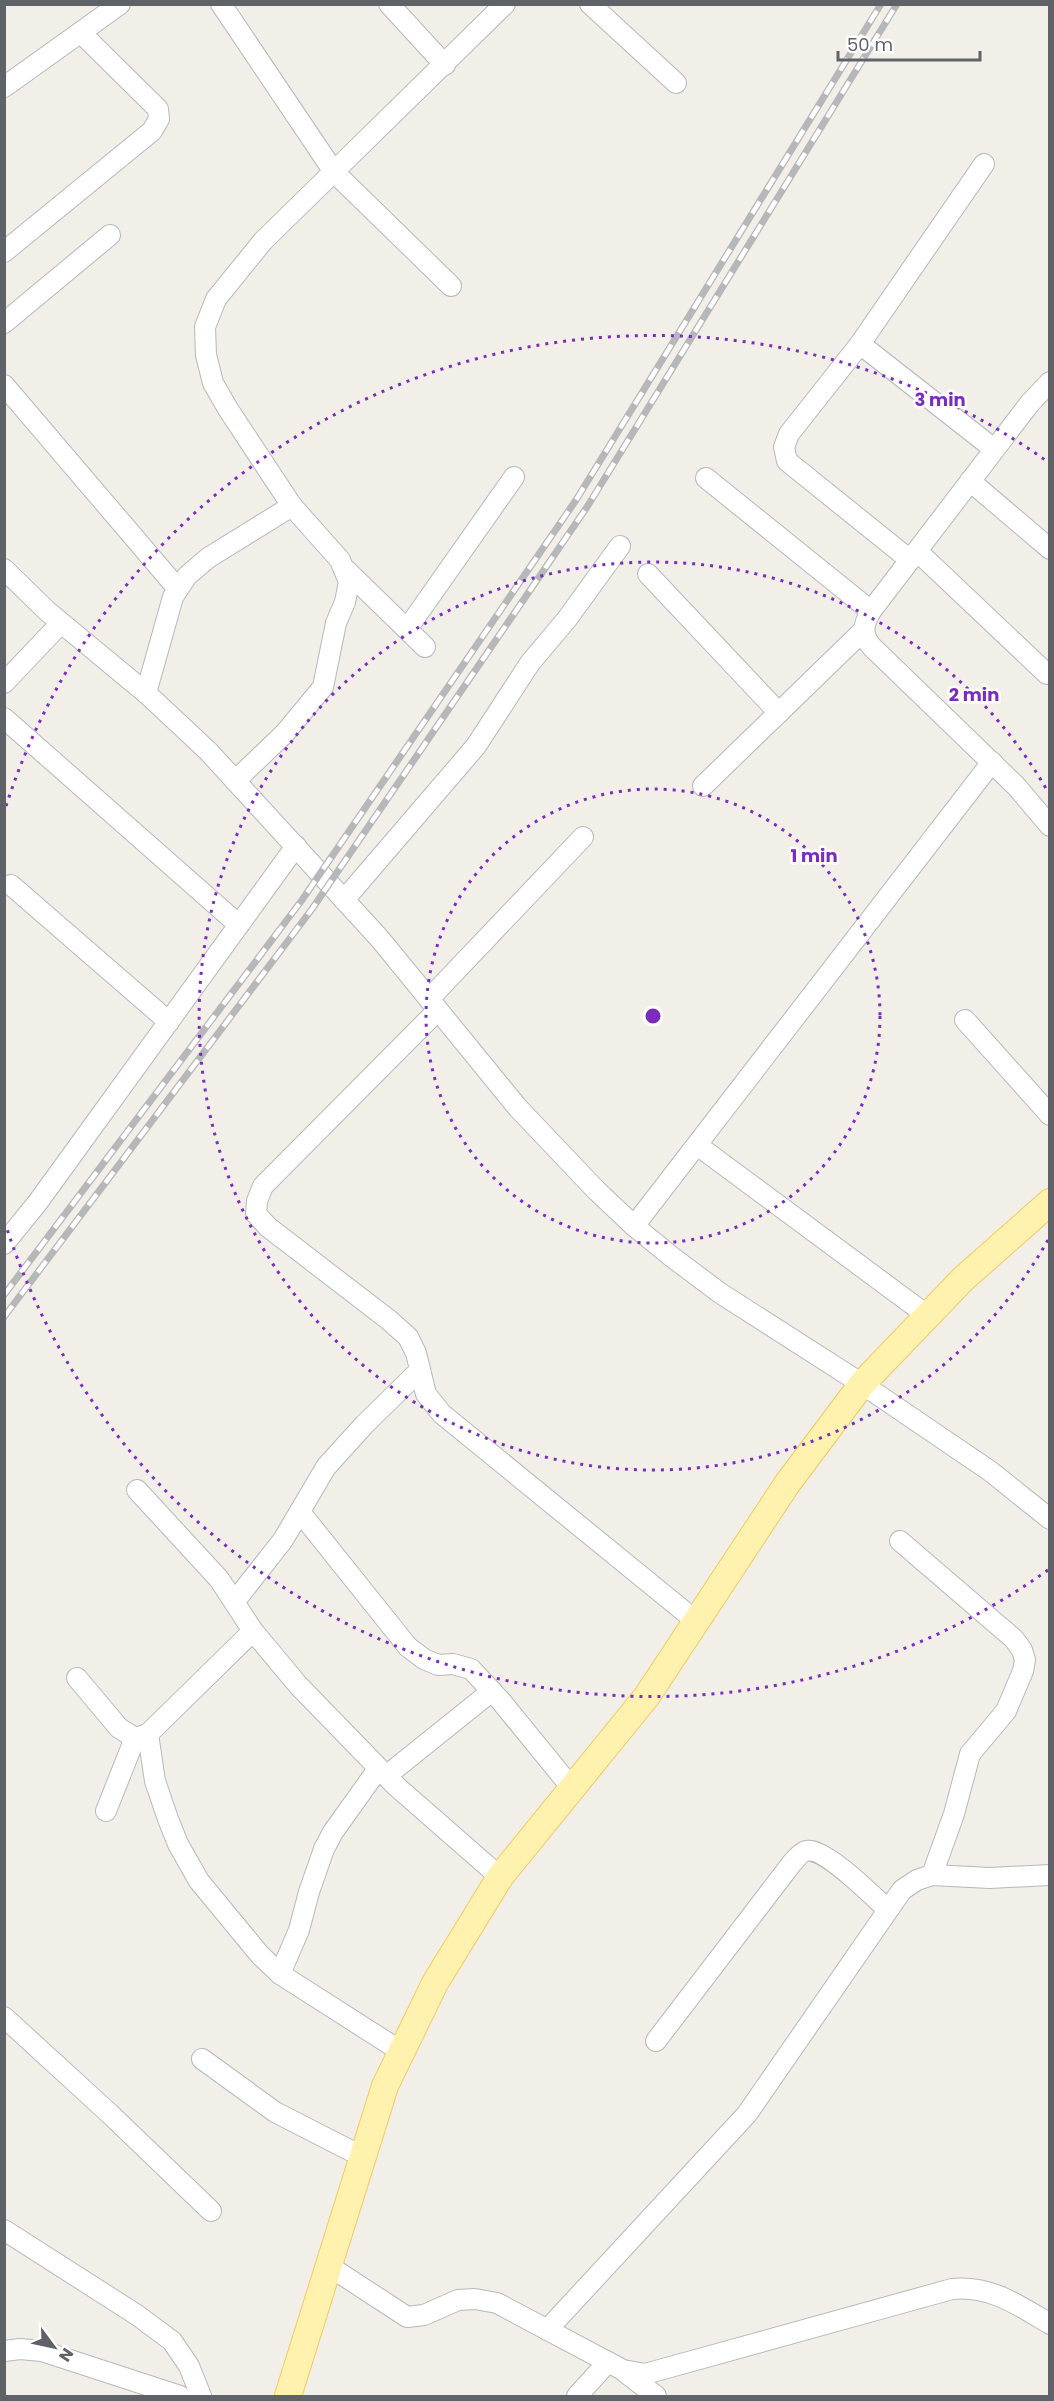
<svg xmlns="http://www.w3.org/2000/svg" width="1054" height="2401" viewBox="0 0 1054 2401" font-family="Poppins,sans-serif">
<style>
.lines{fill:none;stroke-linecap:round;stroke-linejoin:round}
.minor-casing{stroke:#b5b8bc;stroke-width:22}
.major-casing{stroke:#f2c960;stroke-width:28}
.minor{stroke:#fff;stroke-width:20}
.major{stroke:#fff2af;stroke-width:26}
.rail-casing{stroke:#b6b7b8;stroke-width:7}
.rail{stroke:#fff;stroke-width:4.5;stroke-dasharray:14;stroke-linecap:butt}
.ring{fill:none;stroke:#7b2cbf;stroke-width:3;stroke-dasharray:3 6}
.centre{fill:#7b2cbf;stroke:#fff;stroke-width:3}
.ring-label{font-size:18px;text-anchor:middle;font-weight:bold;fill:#7b2cbf;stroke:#fff;stroke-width:5;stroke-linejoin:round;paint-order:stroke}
</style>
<rect width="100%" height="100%" fill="#f1efe8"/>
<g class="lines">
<defs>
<g id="minor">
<path d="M221 4 334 172 451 286"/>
<path d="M389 4 445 65"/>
<path d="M590 4 676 83"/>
<path d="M4 87 120 4"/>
<path d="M4 252 152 131 159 119 158 109 81 33"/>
<path d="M4 323 110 235"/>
<path d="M860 344 994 449"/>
<path d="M1050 382 1030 403 871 611C863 625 861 634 872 647L1016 786 1050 826"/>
<path d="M4 385 178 589"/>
<path d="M706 478 871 611"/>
<path d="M970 481 1050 549"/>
<path d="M917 551 1047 674"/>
<path d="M910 560 787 461 784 447 789 434 860 344 984 164"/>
<path d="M4 569 47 611 146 693 208 751 380 939 518 1108 596 1190 634 1226 672 1257 720 1293 862 1384 990 1471 1050 1519"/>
<path d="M346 570 425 647"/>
<path d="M648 574 779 713"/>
<path d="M407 629 514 477"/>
<path d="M4 683 61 623"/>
<path d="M146 693 173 597 187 576 208 558 292 506"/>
<path d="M4 718 239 925"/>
<path d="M235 781 285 733 323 687 336 623 345 602 349 582 340 560 292 506 228 409 213 383 206 355 205 327 216 299 263 241 505 4"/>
<path d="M703 786 863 631"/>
<path d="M11 885 169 1022"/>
<path d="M344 900 476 746 530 663 567 619 620 546"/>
<path d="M429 999 583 837"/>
<path d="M438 1010 263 1186 257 1201 256 1214 268 1227 389 1320 408 1337 416 1353 426 1394 442 1414 696 1621"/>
<path d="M965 1020 1050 1115"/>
<path d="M697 1145 928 1316"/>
<path d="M634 1226 992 762"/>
<path d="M4 1244 38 1202 296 846"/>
<path d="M137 1490 219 1579 253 1631 298 1685 396 1786 500 1877"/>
<path d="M300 1512 408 1647 424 1659 438 1665 453 1664 471 1669 500 1700 571 1787"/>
<path d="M900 1541 1014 1639 1022 1650 1025 1660 1023 1671 1006 1711 970 1754 954 1814 932 1875"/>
<path d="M235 1601 283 1540 326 1467 364 1425 419 1371"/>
<path d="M77 1678 119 1728 135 1738 148 1734 253 1631"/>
<path d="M148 1734 155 1781 168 1819 178 1844 199 1881 260 1955 280 1974 402 2052"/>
<path d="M386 1776 492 1691"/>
<path d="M106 1811 135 1738"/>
<path d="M280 1974 299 1930 309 1892 324 1849 333 1832 378 1769"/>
<path d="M4 2017 110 2114 211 2211"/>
<path d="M656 2041 792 1863C796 1859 801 1852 806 1851 823 1846 873 1896 887 1909"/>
<path d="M202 2059 275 2112 363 2157"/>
<path d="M4 2230 137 2315 172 2341 189 2366 201 2396"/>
<path d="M329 2266 407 2317 424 2315 458 2300 475 2299 497 2303 623 2370 645 2374 952 2289C990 2285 1018 2305 1050 2324"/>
<path d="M547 2330 747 2114 902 1890 917 1880 932 1875 990 1878 1050 1875"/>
<path d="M4 2351 20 2349 42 2351 180 2396"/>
<path d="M625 2372 656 2396"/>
<path d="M577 2396 608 2362"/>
</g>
<path id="major" d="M288 2396 385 2086 435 1983 500 1877 647 1696 787 1484 862 1384 963 1279 1050 1202"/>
</defs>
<use href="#minor" class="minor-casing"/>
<use href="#major" class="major-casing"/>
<use href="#minor" class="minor"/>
<use href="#major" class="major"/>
<defs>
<g id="rail">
<path d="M4 1295 302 900 576 500 881 4"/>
<path d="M4 1317 312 909 587 507 897 4"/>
</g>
</defs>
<use href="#rail" class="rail-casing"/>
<use href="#rail" class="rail"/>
</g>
<g class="ring">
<circle cx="653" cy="1016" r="227"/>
<path d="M1048 1240A454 454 0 1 1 1048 792"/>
<path d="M1048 1570A680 680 0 0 1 6 1226M6 806A680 680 0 0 1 1048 462"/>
</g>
<circle cx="653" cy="1016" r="9" class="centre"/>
<g class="ring-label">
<text x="940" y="406">3 min</text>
<text x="974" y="701">2 min</text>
<text x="814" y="862">1 min</text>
</g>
<rect width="1054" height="2401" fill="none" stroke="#5f6368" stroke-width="12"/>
<g transform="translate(54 2347) rotate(123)" stroke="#ffffff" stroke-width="4.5" paint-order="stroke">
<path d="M0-4.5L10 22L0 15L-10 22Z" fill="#5f6368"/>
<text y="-9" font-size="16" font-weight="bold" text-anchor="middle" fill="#5f6368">N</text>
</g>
<path d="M838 51v9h142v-9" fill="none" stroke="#5f6368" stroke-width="3"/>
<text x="847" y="51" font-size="18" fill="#5f6368" stroke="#ffffff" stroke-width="4.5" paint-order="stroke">50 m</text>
</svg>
